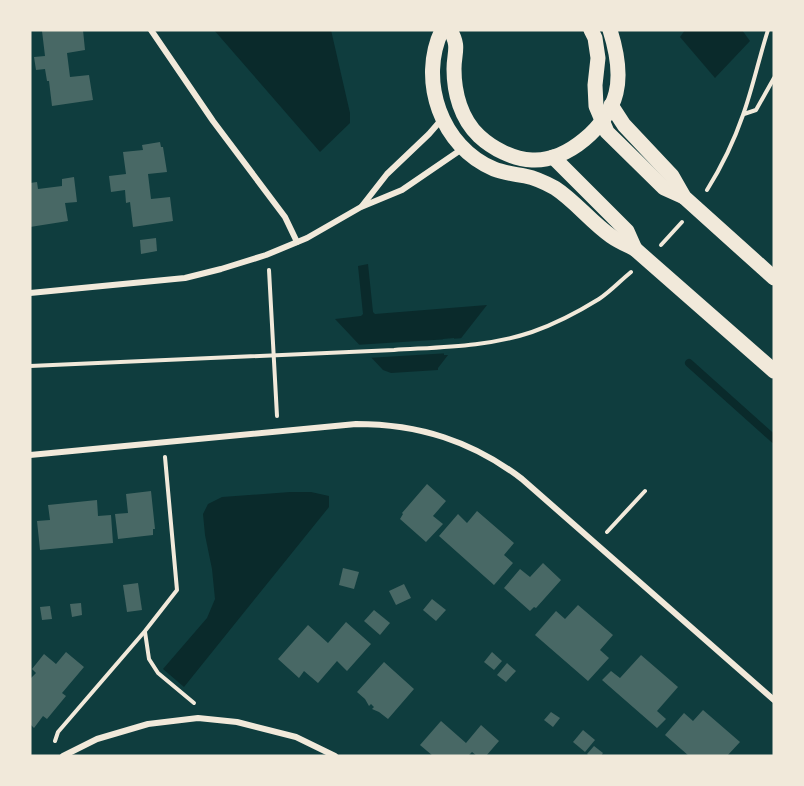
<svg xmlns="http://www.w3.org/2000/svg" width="804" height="786" viewBox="0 0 804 786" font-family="'Exo 2',sans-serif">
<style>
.water{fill:#0a2a2b}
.pier{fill:#0f3d3e}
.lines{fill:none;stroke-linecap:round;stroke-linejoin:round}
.stream{stroke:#0a2a2b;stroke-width:8}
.building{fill:#486865}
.path{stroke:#f1e9da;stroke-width:4}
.minor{stroke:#f1e9da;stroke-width:6}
.primary{stroke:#f1e9da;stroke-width:15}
</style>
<rect width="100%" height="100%" fill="#0f3d3e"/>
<g class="water">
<path d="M214 30H331L350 113V123L320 152Z"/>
<path d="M685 30H742L750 41 715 78 680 37Z"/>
<path d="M368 264 373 312 375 314 487 305 455 346 454 338 443 339 444 355H448L438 368V370L391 373 383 370 335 319 361 316 363 314 358 266Z"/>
<path d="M290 492H311L329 496V507L184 687 163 669 207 618 215 599 212 569 205 535 203 514 208 504 222 497Z"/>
</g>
<path class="pier" d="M465 338 456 349 452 347V341H446V352L450 353 367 358 355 345Z"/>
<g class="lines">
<path class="stream" d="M689 363 774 439"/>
</g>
<g class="building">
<path d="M49 30H83L85 50 67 53 70 77 89 75 93 100 52 106 49 81H47L45 69 36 70 34 57 45 56 42 31Z"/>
<path d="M160 142 161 147H163L167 172 148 174 151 199 170 197 173 221 133 227 130 202 126 203 125 190 111 192 109 176 126 174 123 152 143 150 142 145Z"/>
<path d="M74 177 77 202 65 203 68 221 30 227V183L37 182 38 189 62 186V179Z"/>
<path d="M156 238 157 251 141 254 140 240Z"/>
<path d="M427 484 446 501 433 516 443 524 426 542 400 519 403 514 402 513Z"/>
<path d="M151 491 155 529H153V535L118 539 115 514 128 513 126 494Z"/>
<path d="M97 500 98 516 111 515 113 543 40 550 37 521 50 520 48 505Z"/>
<path d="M477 511 514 543 504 555 513 563 494 585 439 536 458 514 467 523Z"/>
<path d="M543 563 561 580 536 608 534 607 530 611 504 588 520 569 530 577Z"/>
<path d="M343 568 359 572 354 589 339 585Z"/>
<path d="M138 583 142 610 127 612 123 585Z"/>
<path d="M404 584 411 598 396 605 389 591Z"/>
<path d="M432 599 446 610 436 621 423 610Z"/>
<path d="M81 603 82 615 72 617 70 604Z"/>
<path d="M578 605 613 635 600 650 609 658 588 681 535 635 556 611 565 619Z"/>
<path d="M50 606 52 619 42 620 40 607Z"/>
<path d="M374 610 390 623 380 635 364 621Z"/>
<path d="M346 622 371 644 347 671 337 661 318 683 304 671 299 678 278 659 308 625 328 643Z"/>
<path d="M66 652 84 667 62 693 66 696 47 719 43 716 34 728 30 724V679L36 673 32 669 44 654 56 664Z"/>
<path d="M492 652 502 661 494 670 484 662Z"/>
<path d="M641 655 678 687 657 711 666 719 657 728 602 680 611 671 620 678Z"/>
<path d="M384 662 414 689 388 719 379 712 372 709 374 707 371 704 369 706 365 699 357 692Z"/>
<path d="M507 663 516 671 506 682 497 675Z"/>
<path d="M703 710 740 742 727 756H689L665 735 684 713 693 721Z"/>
<path d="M551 712 560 718 553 727 544 720Z"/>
<path d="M441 721 466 743 481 725 499 741 486 756H477L472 752 468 756H433L420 745Z"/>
<path d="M583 730 595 740 585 752 573 742Z"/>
<path d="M594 746 603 753 601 756H589L587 754Z"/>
</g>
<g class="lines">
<g class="path">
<path d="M744 114 756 110 774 78"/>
<path d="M707 190C722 166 734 141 743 115 753 87 759 58 768 30"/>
<path d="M661 245 682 222"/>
<path d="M269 270 277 416"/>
<path d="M30 366 394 350C439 347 488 347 532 332 555 324 578 312 599 299 610 292 620 281 631 272"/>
<path d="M607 532 645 491"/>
<path d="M145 632 149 659 158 673 194 703"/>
<path d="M55 741 58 732 145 631 177 590 165 457"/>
</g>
<g class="minor">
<path d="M151 30 213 121 285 217 297 242"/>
<path d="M362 206 387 174 429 134 442 119"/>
<path d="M30 293 185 278 221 269 266 255 307 238 361 207 402 190 462 149"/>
<path d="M30 455 356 424C419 424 472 441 522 479L774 700"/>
<path d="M63 756 97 739 148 724 198 718 237 722 296 737 335 756"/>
</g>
<g class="primary">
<path d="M442 30C418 80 441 147 494 169 504 173 515 174 525 176 535 178 546 183 555 188 575 201 591 222 611 236 618 241 627 245 635 249L774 371"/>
<path d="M450 30C460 47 454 52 454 69 454 93 461 119 479 136 493 149 513 159 532 160 567 162 608 126 616 93 621 73 616 49 610 30"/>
<path d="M591 30 595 38 598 58 595 85 596 106 607 132 664 188 684 197"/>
<path d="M611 105 624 125 672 176 684 197 774 278"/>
<path d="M553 157 627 231 635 249"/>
</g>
</g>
<rect width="804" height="786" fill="none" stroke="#f1e9da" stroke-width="63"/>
</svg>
